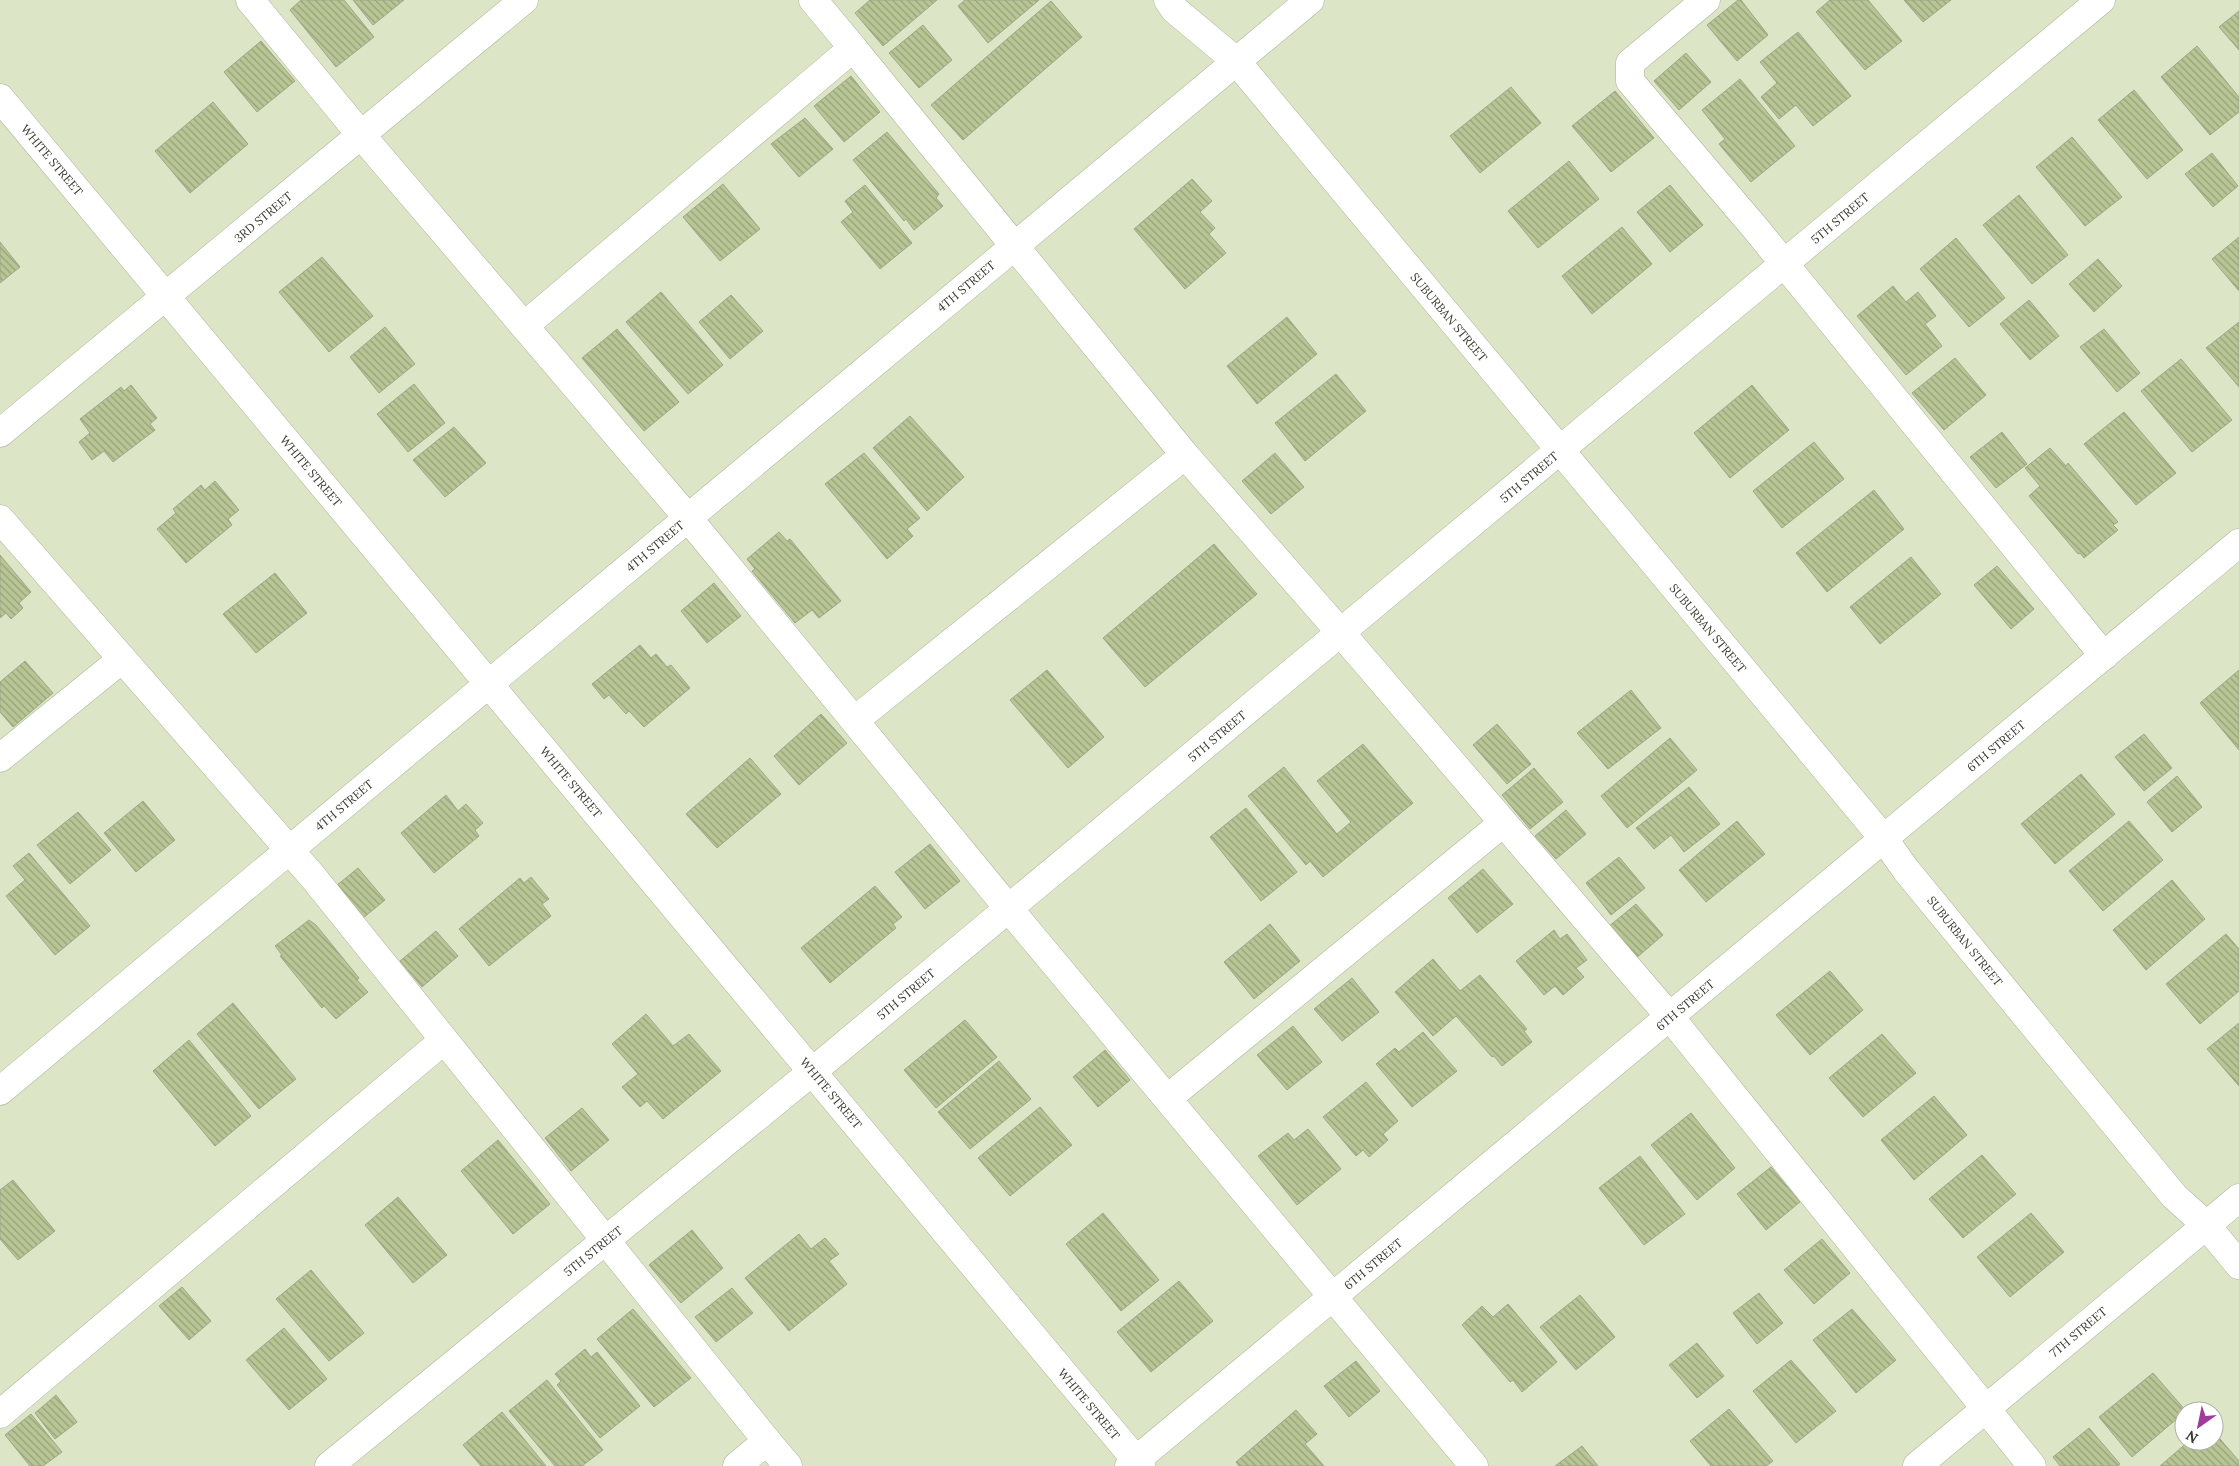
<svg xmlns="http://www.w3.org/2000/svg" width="2239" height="1466" viewBox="0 0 2239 1466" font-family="Lora,serif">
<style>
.building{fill:url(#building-back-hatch);stroke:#9fa78a}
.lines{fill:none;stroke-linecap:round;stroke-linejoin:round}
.minor-casing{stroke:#aeb699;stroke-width:29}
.minor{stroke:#fff;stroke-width:28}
.labels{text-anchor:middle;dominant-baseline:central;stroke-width:4;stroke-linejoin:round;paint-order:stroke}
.street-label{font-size:12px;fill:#373a2e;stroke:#fff}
</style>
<defs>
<pattern id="building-back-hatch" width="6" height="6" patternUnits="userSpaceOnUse" patternTransform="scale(1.25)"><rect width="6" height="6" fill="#b8c594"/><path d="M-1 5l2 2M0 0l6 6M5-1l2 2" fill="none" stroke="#96a179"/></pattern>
</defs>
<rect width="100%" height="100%" fill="#dce5c6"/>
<g class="building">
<path d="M301 0H344L374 37 336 67 290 10Z"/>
<path d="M353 0H404L373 25Z"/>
<path d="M870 0H937L883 46 855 13Z"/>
<path d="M965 0H1039L988 43 958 6Z"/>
<path d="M1738 0H1741L1768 35 1737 61 1707 25Z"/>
<path d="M1830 0H1868L1902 41 1865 70 1816 12Z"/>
<path d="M1904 0H1951L1923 22Z"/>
<path d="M1051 1 1082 37 963 140 931 105Z"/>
<path d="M2239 11V50L2219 27Z"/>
<path d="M923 25 952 60 919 88 889 53Z"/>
<path d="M1798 32 1851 96 1813 126 1796 105 1779 119 1761 97 1777 83 1760 62Z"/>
<path d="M261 41 295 81 257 112 224 72Z"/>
<path d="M2197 46 2239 97V112L2210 135 2161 77Z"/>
<path d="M1686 53 1711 82 1679 110 1654 81Z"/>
<path d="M851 76 880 112 844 142 814 106Z"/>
<path d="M1740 79 1795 146 1751 182 1719 144 1725 139 1702 110Z"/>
<path d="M1511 87 1541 123 1480 173 1450 136Z"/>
<path d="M2134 90 2183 150 2147 179 2098 120Z"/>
<path d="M1615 91 1654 138 1611 172 1572 126Z"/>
<path d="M213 102 248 144 190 193 155 151Z"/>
<path d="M805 118 833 149 799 177 771 144Z"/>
<path d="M887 132 939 194 936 198 943 206 914 230 906 219 904 221 853 160Z"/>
<path d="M2072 137 2122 197 2085 226 2036 167Z"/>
<path d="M2212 153 2238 186 2213 207 2185 174Z"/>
<path d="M1569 161 1599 199 1538 248 1508 211Z"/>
<path d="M1192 179 1212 201 1200 212 1215 228 1209 234 1226 253 1185 289 1134 229Z"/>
<path d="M723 184 760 229 720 261 683 217Z"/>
<path d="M865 185 912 243 880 269 841 222 853 212 845 201Z"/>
<path d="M1670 185 1703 225 1670 252 1637 212Z"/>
<path d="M2019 195 2068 255 2032 284 1983 225Z"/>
<path d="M1622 227 1652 264 1592 314 1562 276Z"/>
<path d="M2239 237V291L2212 259Z"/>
<path d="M1956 238 2005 298 1969 327 1920 269Z"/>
<path d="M0 242 20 267 0 283Z"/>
<path d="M322 257 373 316 329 352 279 292Z"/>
<path d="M2098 259 2122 286 2094 312 2069 284Z"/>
<path d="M1893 286 1906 302 1918 292 1936 316 1925 324 1942 346 1906 375 1857 316Z"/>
<path d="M661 292 723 365 688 394 626 322Z"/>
<path d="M731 295 763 331 730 359 699 322Z"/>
<path d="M2029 300 2059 336 2030 360 2000 324Z"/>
<path d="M1287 317 1317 354 1257 404 1227 366Z"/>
<path d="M2239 322V387L2206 348Z"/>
<path d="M385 327 415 364 379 393 350 357Z"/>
<path d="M617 329 679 402 644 431 582 358Z"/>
<path d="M2104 329 2140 373 2117 392 2080 347Z"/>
<path d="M1955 358 1986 395 1944 430 1912 393Z"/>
<path d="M2181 359 2232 420 2192 452 2141 391Z"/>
<path d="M1336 374 1366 411 1305 461 1275 423Z"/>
<path d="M414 384 445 423 408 452 377 414Z"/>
<path d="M131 385 157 418 150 424 155 430 113 462 104 451 92 460 79 442 90 433 80 419 121 387 124 391Z"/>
<path d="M1752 385 1789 430 1730 478 1694 433Z"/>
<path d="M2124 412 2176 473 2136 505 2084 444Z"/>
<path d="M910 416 964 477 927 511 873 448Z"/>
<path d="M454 427 486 463 445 497 413 460Z"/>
<path d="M2002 432 2027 464 1996 488 1970 457Z"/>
<path d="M1814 442 1844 479 1782 528 1753 491Z"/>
<path d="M2050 448 2066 466 2068 463 2118 522 2113 525 2118 530 2084 558 2080 553 2078 554 2029 496 2040 486 2025 468Z"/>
<path d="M864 453 920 518 907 529 913 536 887 559 825 484Z"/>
<path d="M1275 453 1304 487 1271 514 1242 481Z"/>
<path d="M215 481 239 510 228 519 232 525 186 563 157 529 176 513 173 509 201 485 205 490Z"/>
<path d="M1874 490 1904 529 1827 592 1796 553Z"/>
<path d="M779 532 787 541 790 539 841 601 819 618 812 610 795 623 752 571 755 569 747 559Z"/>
<path d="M1214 544 1257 594 1145 687 1103 638Z"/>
<path d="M0 555 31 592 19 603 23 608 11 619 6 613 0 618Z"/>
<path d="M1911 557 1941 594 1880 644 1850 607Z"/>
<path d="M1997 566 2034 609 2011 629 1974 585Z"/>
<path d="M275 573 307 613 256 653 223 614Z"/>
<path d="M714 583 741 616 707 643 681 611Z"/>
<path d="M640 645 651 658 656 654 667 667 671 665 690 688 644 727 629 711 626 714 609 695 604 699 592 684Z"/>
<path d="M25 661 53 693 13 727 0 712V682Z"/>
<path d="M1047 670 1104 737 1068 768 1010 700Z"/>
<path d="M2239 670V750L2200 703Z"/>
<path d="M1631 690 1661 728 1608 769 1577 733Z"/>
<path d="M821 714 847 743 799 785 774 756Z"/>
<path d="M1497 724 1531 764 1507 784 1473 745Z"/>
<path d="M2144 734 2172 768 2144 791 2115 757Z"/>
<path d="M1670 738 1697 770 1627 828 1601 796Z"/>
<path d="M1363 744 1413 803 1323 877 1310 861 1306 865 1248 796 1284 767 1337 834 1351 822 1317 781Z"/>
<path d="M750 758 781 794 717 848 686 814Z"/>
<path d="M1534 768 1563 802 1530 829 1502 795Z"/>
<path d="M2081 774 2115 814 2055 864 2021 824Z"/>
<path d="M2177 776 2202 807 2172 832 2147 802Z"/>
<path d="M1689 787 1720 824 1684 852 1671 835 1654 849 1636 828Z"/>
<path d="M446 795 458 811 466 804 483 823 475 830 479 836 434 873 401 833Z"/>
<path d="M143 801 175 840 136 872 104 833Z"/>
<path d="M1246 808 1297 872 1261 901 1210 837Z"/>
<path d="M1566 810 1586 834 1556 859 1535 836Z"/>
<path d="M78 812 111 850 70 884 37 845Z"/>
<path d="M1737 821 1765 854 1706 902 1679 870Z"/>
<path d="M2129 821 2163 860 2103 911 2069 871Z"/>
<path d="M930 844 960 881 925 909 895 872Z"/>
<path d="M29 853 90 926 55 955 6 896 25 880 13 866Z"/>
<path d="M1619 857 1645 888 1611 915 1586 883Z"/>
<path d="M358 868 385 900 363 918 336 886Z"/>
<path d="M1483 869 1513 904 1477 933 1448 898Z"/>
<path d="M531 877 549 899 542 904 551 916 489 966 459 929 520 878 524 883Z"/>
<path d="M2172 880 2205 919 2146 970 2113 930Z"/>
<path d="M875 886 902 917 893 924 896 928 830 983 801 948Z"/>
<path d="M1636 904 1663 935 1635 959 1608 927Z"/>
<path d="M309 920 316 925 359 978 357 980 368 992 336 1019 324 1006 322 1008 280 956 282 955 275 946Z"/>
<path d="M1270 924 1300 961 1254 999 1224 962Z"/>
<path d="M1554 930 1560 939 1567 934 1587 960 1576 968 1584 977 1563 995 1555 986 1544 995 1516 961Z"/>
<path d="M436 931 458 956 422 987 400 961Z"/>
<path d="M2226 934 2239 949V991L2200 1024 2166 984Z"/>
<path d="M1433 959 1460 991 1480 975 1527 1029 1524 1031 1532 1042 1502 1066 1494 1056 1492 1057 1456 1016 1433 1036 1395 992Z"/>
<path d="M1830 971 1863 1010 1810 1055 1776 1015Z"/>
<path d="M1352 978 1379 1012 1342 1041 1314 1009Z"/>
<path d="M233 1003 296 1079 259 1109 197 1034Z"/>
<path d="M646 1014 673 1046 689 1034 721 1071 663 1119 647 1101 640 1107 622 1087 638 1074 612 1044Z"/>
<path d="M965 1020 997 1057 936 1108 904 1070Z"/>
<path d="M2239 1023V1086L2207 1049Z"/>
<path d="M1293 1026 1322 1062 1287 1090 1257 1055Z"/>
<path d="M1423 1032 1457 1071 1412 1107 1376 1064 1395 1048 1399 1052Z"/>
<path d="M1882 1034 1916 1073 1863 1117 1829 1078Z"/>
<path d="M189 1040 251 1116 215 1146 153 1071Z"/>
<path d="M1105 1050 1130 1080 1098 1107 1073 1077Z"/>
<path d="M999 1061 1031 1099 970 1149 938 1112Z"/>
<path d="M1366 1082 1398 1121 1383 1134 1388 1140 1369 1157 1363 1150 1356 1156 1323 1117Z"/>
<path d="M1934 1096 1967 1135 1914 1180 1881 1140Z"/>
<path d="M1040 1107 1072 1145 1010 1196 978 1158Z"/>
<path d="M582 1108 609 1140 571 1171 545 1138Z"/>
<path d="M1691 1113 1735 1168 1697 1200 1651 1145Z"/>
<path d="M1308 1129 1341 1169 1297 1205 1258 1156 1288 1133 1294 1140Z"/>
<path d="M498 1140 550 1204 513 1234 461 1171Z"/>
<path d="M1982 1155 2016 1194 1963 1238 1929 1199Z"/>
<path d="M1640 1156 1685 1214 1644 1245 1599 1188Z"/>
<path d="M1771 1167 1800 1202 1766 1230 1737 1194Z"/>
<path d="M13 1180 55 1231 18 1260 0 1239V1190Z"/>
<path d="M398 1197 447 1255 413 1283 365 1225Z"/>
<path d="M1103 1213 1159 1280 1121 1311 1066 1244Z"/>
<path d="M2031 1213 2064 1252 2010 1297 1977 1257Z"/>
<path d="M692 1230 723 1268 681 1303 649 1265Z"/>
<path d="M799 1234 811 1249 825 1238 839 1254 829 1261 847 1284 789 1331 745 1278Z"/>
<path d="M1822 1239 1850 1273 1814 1304 1784 1270Z"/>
<path d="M311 1270 364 1333 329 1361 276 1299Z"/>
<path d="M1179 1281 1213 1321 1151 1372 1117 1332Z"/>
<path d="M182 1287 211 1321 189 1340 159 1306Z"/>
<path d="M732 1288 753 1313 716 1342 695 1317Z"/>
<path d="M1759 1293 1783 1323 1757 1344 1733 1313Z"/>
<path d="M1580 1295 1615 1337 1576 1370 1540 1327Z"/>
<path d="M1508 1304 1557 1362 1522 1392 1513 1380 1510 1382 1462 1325 1482 1306 1493 1317Z"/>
<path d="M633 1309 691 1378 654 1407 597 1339Z"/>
<path d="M1852 1309 1896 1360 1856 1393 1813 1340Z"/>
<path d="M284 1328 327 1379 289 1410 246 1360Z"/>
<path d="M1697 1343 1724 1376 1697 1398 1669 1365Z"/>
<path d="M585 1349 591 1357 597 1352 640 1406 600 1438 557 1385 561 1381 555 1374Z"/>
<path d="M1791 1360 1836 1411 1796 1443 1753 1391Z"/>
<path d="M1356 1361 1380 1391 1349 1417 1324 1386Z"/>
<path d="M2153 1373 2186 1411 2132 1457 2099 1417Z"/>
<path d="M547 1380 603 1450 582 1466H555L509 1411Z"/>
<path d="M56 1395 77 1422 55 1439 35 1413Z"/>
<path d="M1729 1409 1773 1461 1766 1466H1711L1690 1441Z"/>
<path d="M1296 1410 1317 1434 1305 1444 1324 1466H1239L1236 1462Z"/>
<path d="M502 1412 546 1466H481L463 1445Z"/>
<path d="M31 1414 62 1452 43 1466H30L5 1435Z"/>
<path d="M2089 1428 2120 1464 2118 1466H2060L2053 1457Z"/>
<path d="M2214 1432 2239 1461V1466H2160L2189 1441H2214Z"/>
<path d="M1582 1446 1598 1466H1555Z"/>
</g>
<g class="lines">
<defs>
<g id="minor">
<path d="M250 0 361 135 688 518 1009 909 1474 1466"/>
<path d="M1168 0 1175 10 1236 61 1884 839 1906 870 2174 1196 2206 1225 2239 1265"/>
<path d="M1706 0 1630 63V81L1756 229 2104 656"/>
<path d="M853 48 1185 455 1341 633 1670 1017 2032 1466"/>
<path d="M0 98 1141 1466"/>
<path d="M524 326 853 48 813 0"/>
<path d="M0 433 524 0"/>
<path d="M0 519 313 877 767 1441 737 1466"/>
<path d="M855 720 1185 455"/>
<path d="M0 758 122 659"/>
<path d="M0 1091 1310 0"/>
<path d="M1168 1098 1503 823"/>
<path d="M0 1414 444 1040"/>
<path d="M767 1441 788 1466"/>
<path d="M329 1466 813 1071 2101 0"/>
<path d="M1129 1466 2239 543"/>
<path d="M1917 1466 2239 1198"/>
</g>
</defs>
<use href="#minor" class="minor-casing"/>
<use href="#minor" class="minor"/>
</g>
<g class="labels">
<g class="street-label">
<text transform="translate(52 160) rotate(50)">WHITE STREET</text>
<text transform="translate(263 217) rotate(-40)">3RD STREET</text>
<text transform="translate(1840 218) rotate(-40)">5TH STREET</text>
<text transform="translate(966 286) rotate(-40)">4TH STREET</text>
<text transform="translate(1449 317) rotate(50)">SUBURBAN STREET</text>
<text transform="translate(311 471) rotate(50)">WHITE STREET</text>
<text transform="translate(1529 477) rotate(-40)">5TH STREET</text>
<text transform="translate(655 546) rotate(-40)">4TH STREET</text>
<text transform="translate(1708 628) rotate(50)">SUBURBAN STREET</text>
<text transform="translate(1217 736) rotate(-40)">5TH STREET</text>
<text transform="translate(1996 746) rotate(-40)">6TH STREET</text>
<text transform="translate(571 782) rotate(50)">WHITE STREET</text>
<text transform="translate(344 805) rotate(-40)">4TH STREET</text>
<text transform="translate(1965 941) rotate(51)">SUBURBAN STREET</text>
<text transform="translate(906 994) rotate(-40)">5TH STREET</text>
<text transform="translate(1685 1005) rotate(-40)">6TH STREET</text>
<text transform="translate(831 1093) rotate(50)">WHITE STREET</text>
<text transform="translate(593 1251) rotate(-39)">5TH STREET</text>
<text transform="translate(1373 1264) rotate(-40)">6TH STREET</text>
<text transform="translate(2078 1332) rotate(-40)">7TH STREET</text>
<text transform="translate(1089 1404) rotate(50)">WHITE STREET</text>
</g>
</g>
<g transform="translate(2199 1426) rotate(213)"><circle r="24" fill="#ffffff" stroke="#afb0ab"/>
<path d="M0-4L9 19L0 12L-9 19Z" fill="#a23a9c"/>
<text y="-8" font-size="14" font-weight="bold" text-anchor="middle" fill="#373a2e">N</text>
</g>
</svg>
